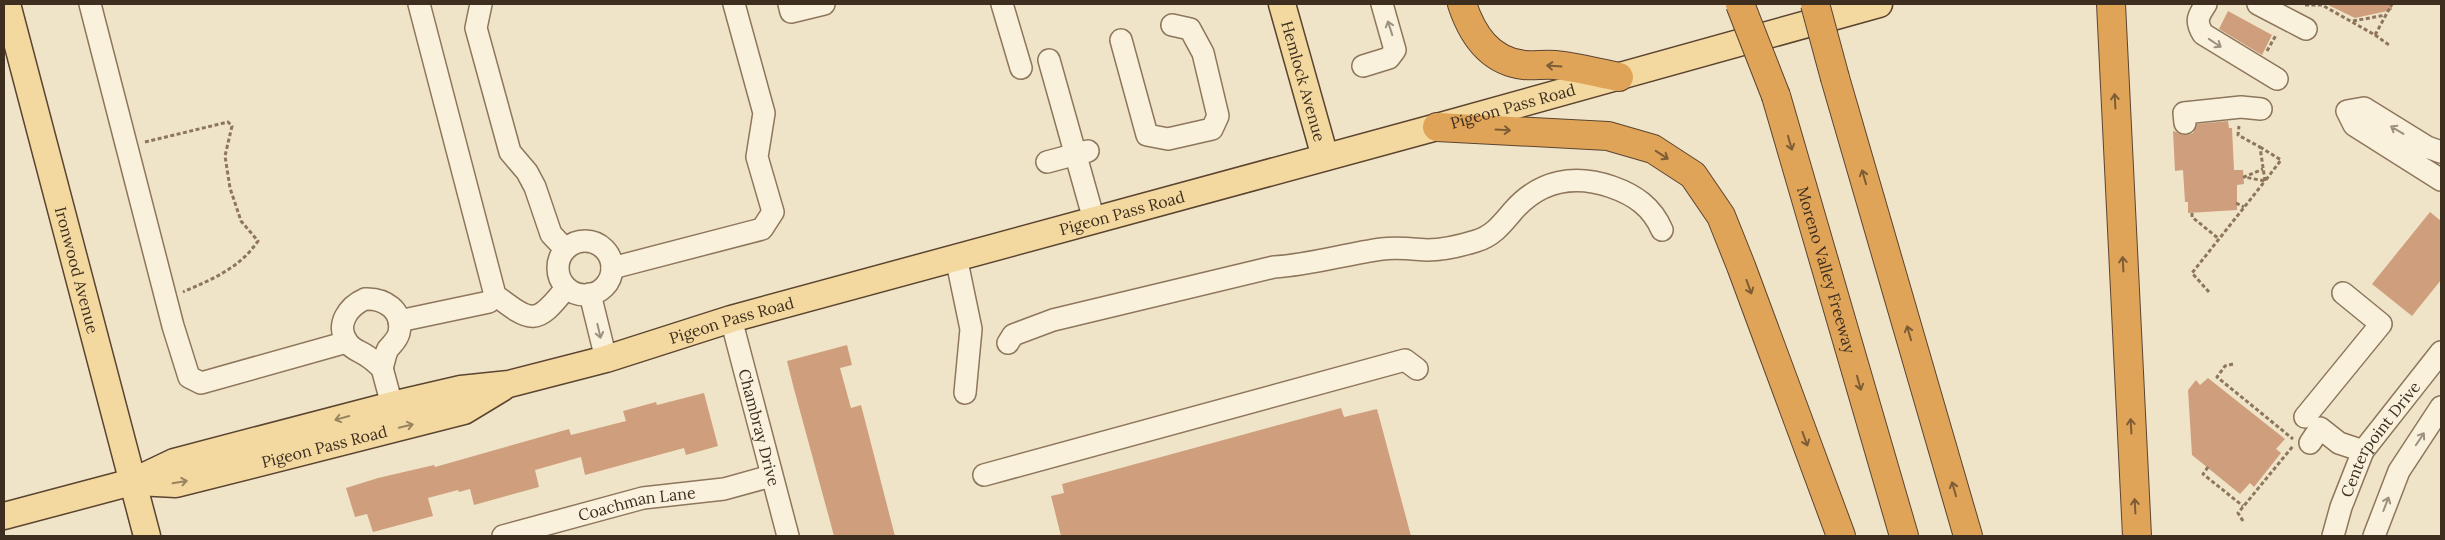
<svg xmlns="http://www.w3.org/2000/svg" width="2445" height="540" viewBox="0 0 2445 540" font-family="Lora,serif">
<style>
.building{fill:#cf9f7d}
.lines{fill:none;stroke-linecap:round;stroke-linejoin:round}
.minor-casing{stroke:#8d765c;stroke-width:24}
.major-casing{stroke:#5b4430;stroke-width:29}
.highway-casing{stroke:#5b4430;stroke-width:30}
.path{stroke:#8d765c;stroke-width:3;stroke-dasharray:4 2.5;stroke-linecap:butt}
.minor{stroke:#faf1dc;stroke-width:21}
.major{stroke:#f3d9a0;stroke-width:26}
.highway{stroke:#e0a458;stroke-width:28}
.highway-bridge-casing{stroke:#5b4430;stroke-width:30;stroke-linecap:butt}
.highway-bridge{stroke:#e0a458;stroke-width:28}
.oneway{stroke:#9c907e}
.oneway2{stroke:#7e5d36}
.oneway3{stroke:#988460}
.labels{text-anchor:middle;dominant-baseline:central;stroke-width:5;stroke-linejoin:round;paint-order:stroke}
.street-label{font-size:16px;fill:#3d2e20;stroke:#f7eed8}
</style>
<rect width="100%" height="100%" fill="#f0e4c8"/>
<g class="building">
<path d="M2326 4H2392V10L2355 18Z"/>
<path d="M2228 11 2272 35 2262 55 2219 29Z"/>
<path d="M2228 121 2229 128H2232L2234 170H2243L2244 184 2237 185V210L2188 213V202H2185L2183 170 2175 171 2173 131 2187 135 2193 133 2197 124Z"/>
<path d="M2430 212 2441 221V280L2412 316 2372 284Z"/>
<path d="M847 345 852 365 840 368 851 408 861 405 895 536H834L794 389 787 361Z"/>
<path d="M2208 378 2285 439 2276 449 2281 453 2254 487 2250 483 2240 494 2192 455 2188 390 2196 380 2200 385Z"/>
<path d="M704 393 718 446 686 455 684 448 585 475 581 457 535 470 539 487 474 505 470 489 459 492 458 490 428 498 433 516 373 532 367 514 355 517 346 488 378 478 434 465 435 467 569 429 571 435 626 421 623 411 656 402 657 405Z"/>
<path d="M1341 408 1344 417 1377 409 1411 536H1061L1051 496 1064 493 1062 484Z"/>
</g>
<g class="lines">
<defs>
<g id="minor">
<path d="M90 4 173 326 189 377 201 383 347 342"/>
<path d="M419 4 495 295C532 323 536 326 566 288"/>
<path d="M481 4 476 28 510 152 527 172 535 187 551 234 565 249"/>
<path d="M789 4 791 12 824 4"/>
<path d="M1002 4 1021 68"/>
<path d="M2206 4C2198 16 2195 21 2203 34L2277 79"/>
<path d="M2258 4 2306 29"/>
<path d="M1121 40 1147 135 1168 139 1212 129 1218 116 1203 53 1190 29 1172 25"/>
<path d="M1049 60 1094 220"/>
<path d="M1363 66 1389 58 1395 50 1382 4"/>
<path d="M2185 123 2184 113 2241 107 2261 109"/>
<path d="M2441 152 2427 147 2364 108 2347 111 2354 125 2441 180"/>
<path d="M1047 162 1088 151"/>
<circle cx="585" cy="268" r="27"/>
<path d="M956 257 971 329 965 393"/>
<path d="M612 268 762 229 773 212 757 157 764 113 734 4"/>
<path d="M590 294 606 359"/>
<path d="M365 299C384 298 404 310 399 333 397 340 393 343 388 349 385 354 384 363 382 368 377 364 372 359 367 356 360 351 353 350 348 343 334 325 349 306 365 299Z"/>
<path id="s1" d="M731 319 788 536"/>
<path d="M399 321 489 302 495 295"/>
<path d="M1008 343 1013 335 1053 320 1274 267C1311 265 1345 254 1382 249 1396 247 1413 249 1427 250 1444 250 1460 246 1476 241 1493 236 1502 224 1513 211 1540 180 1575 174 1612 187 1635 195 1652 207 1662 230"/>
<path d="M382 368 392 405"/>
<path d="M2305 417 2381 324 2343 293"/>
<path d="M2310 443 2320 428 2339 443 2363 451"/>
<path d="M984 475 1405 360 1417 369"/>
<path id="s2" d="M503 536 643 498 724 489 771 476"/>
<path id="s3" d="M2333 536 2341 507 2363 451 2441 352"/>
<path d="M2374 536 2399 471 2441 407"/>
</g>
<g id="major">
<path id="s4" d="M7 4 147 536"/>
<path id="s5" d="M1282 4 1325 157"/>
<path id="s6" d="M137 482 176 484 464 411 502 388"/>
<path id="s7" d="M4 516 132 482 174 462 392 405 461 389 509 384 606 359 731 319 1437 127 1879 4"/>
</g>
<g id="highway">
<path d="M1462 4C1472 34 1489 61 1524 65 1534 66 1544 64 1555 65 1576 67 1598 73 1619 77"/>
<path d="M2111 4 2137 536"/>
<path d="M1835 78 1968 536"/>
<path id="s8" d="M1776 96 1904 536"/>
<path d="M1437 127 1608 136 1653 149 1693 175 1721 216 1741 266 1841 536"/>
</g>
</defs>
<use href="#minor" class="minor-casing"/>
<use href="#major" class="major-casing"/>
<use href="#highway" class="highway-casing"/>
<g class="path">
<path d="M2305 5H2322L2375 35 2392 4"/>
<path d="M2353 21 2386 15"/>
<path d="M2375 35 2389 45"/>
<path d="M2267 51 2276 35"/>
<path d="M145 142 228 122 232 126 225 156 230 188 241 221 258 241C239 269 212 279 183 292"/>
<path d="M2260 147 2281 160 2265 181 2244 177 2263 169"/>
<path d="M2236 203 2244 207"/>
<path d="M2192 213V217L2219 239"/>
<path d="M2209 292 2192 273 2265 181 2260 147 2238 135 2239 126"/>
<path d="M2233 364 2225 366 2217 377 2293 439"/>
<path d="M2208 467 2203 474 2243 506"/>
<path d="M2243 521 2238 513 2293 446"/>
</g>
<use href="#minor" class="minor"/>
<use href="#major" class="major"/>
<use href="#highway" class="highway"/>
<defs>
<g id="highway-bridge">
<path d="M1740 4 1776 96"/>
<path d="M1815 4 1835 78"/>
</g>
</defs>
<use href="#highway-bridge" class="highway-bridge-casing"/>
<use href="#highway-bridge" class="highway-bridge"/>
</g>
<defs><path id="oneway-shaft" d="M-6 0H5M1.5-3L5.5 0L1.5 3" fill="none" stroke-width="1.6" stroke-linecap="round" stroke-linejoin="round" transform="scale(1.25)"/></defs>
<g class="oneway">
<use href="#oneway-shaft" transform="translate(1390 28) rotate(-108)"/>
<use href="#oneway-shaft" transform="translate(2215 43) rotate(34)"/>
<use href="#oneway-shaft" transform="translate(2397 130) rotate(-149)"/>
<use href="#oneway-shaft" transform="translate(599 331) rotate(77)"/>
<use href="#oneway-shaft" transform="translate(2420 439) rotate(-56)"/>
<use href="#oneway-shaft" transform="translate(2386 504) rotate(-69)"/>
</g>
<g class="oneway2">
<use href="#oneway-shaft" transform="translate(1554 66) rotate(-176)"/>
<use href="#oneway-shaft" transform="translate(2115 101) rotate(-93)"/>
<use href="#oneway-shaft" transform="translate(1503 130) rotate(3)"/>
<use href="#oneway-shaft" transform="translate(1790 143) rotate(74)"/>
<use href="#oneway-shaft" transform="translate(1662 155) rotate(33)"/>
<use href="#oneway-shaft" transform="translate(1864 177) rotate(-106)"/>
<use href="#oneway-shaft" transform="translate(2123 264) rotate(-93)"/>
<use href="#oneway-shaft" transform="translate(1749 287) rotate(70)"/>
<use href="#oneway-shaft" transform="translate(1909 333) rotate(-106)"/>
<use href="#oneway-shaft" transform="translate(1859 383) rotate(74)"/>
<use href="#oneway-shaft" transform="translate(2131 426) rotate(-93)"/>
<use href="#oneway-shaft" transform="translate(1805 439) rotate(70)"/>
<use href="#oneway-shaft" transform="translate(1954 489) rotate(-106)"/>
<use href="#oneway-shaft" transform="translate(2135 506) rotate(-93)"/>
</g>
<g class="oneway3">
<use href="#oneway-shaft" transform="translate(342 418) rotate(165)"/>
<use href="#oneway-shaft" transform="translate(406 426) rotate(-14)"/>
<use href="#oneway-shaft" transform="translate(180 482) rotate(-10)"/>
</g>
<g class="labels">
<g class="street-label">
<text stroke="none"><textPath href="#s5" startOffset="80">Hemlock Avenue</textPath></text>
<text stroke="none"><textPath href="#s7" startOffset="1565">Pigeon Pass Road</textPath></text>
<text stroke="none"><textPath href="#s7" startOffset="1160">Pigeon Pass Road</textPath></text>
<text stroke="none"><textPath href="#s4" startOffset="275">Ironwood Avenue</textPath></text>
<text stroke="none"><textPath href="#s8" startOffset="181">Moreno Valley Freeway</textPath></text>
<text stroke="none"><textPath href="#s7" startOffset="755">Pigeon Pass Road</textPath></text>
<text stroke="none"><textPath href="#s1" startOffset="112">Chambray Drive</textPath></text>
<text stroke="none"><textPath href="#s3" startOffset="109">Centerpoint Drive</textPath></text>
<text stroke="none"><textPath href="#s6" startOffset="192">Pigeon Pass Road</textPath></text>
<text stroke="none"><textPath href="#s2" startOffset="138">Coachman Lane</textPath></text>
</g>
</g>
<rect width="2445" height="540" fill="none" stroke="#3d2e20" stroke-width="10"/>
</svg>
